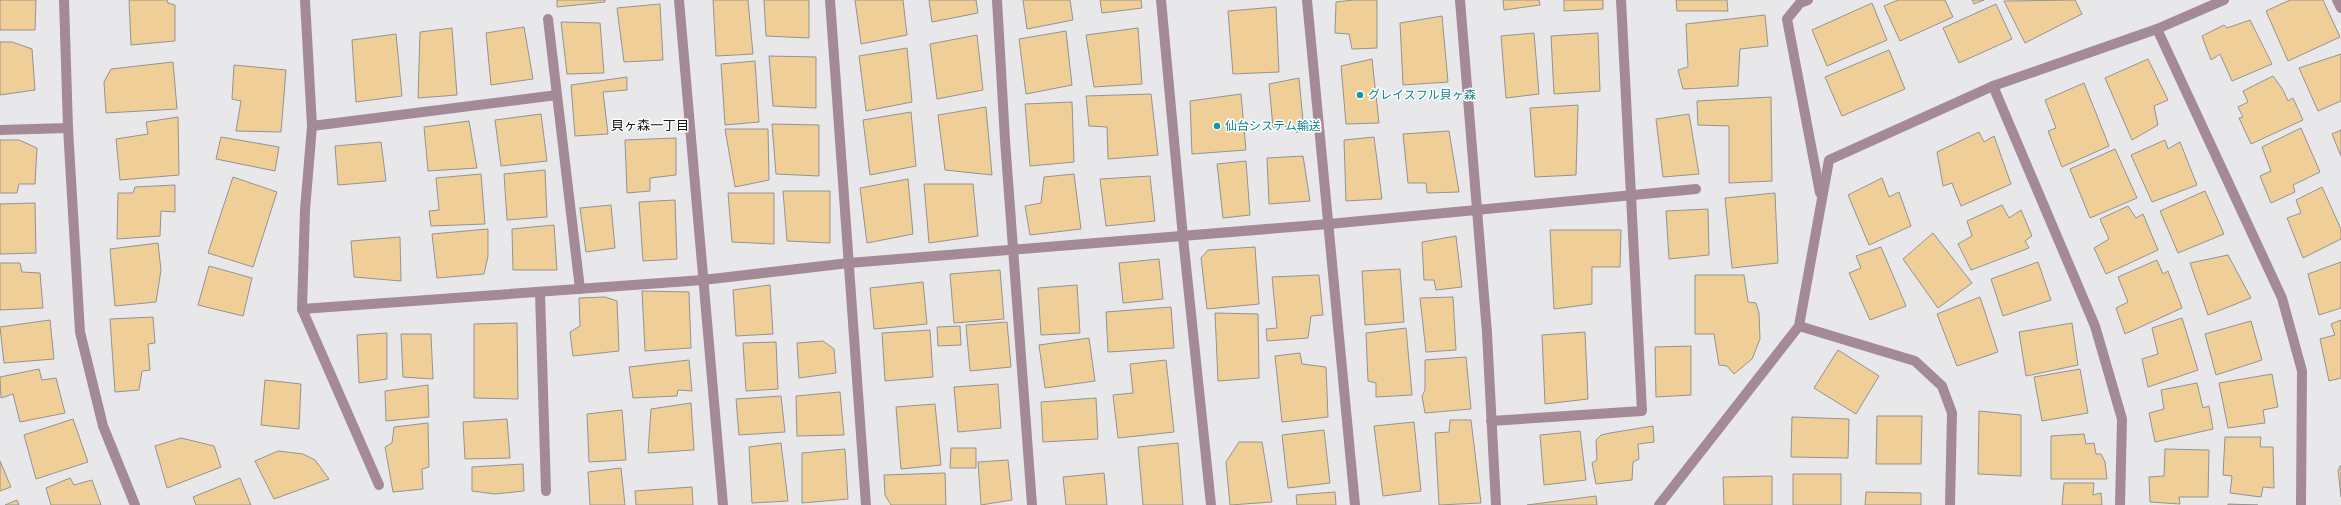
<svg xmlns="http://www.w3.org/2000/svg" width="2341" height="505" viewBox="0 0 2341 505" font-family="'Fira Sans Condensed','Noto Sans JP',sans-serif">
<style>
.building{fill:#efce98;stroke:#949392}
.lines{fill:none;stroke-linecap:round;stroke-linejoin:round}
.street{stroke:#a48a97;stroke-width:10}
.culture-dot{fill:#0f9aa8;stroke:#fff;stroke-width:1.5}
.labels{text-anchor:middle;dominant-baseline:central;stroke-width:3;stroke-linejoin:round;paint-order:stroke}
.culture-label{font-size:12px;fill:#0d838f;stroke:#fff;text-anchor:start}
.neighbourhood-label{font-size:13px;fill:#19191a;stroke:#fff}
</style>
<rect width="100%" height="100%" fill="#e8e8ea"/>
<g class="building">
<path d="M0 0H36L35 30H0Z"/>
<path d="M129 0H167L168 3 175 5V41L131 45Z"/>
<path d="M557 0H605V2L557 7Z"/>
<path d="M713 0H748L753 54 716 56Z"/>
<path d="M764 0H809V38L766 36Z"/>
<path d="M855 0H903L907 35 861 44Z"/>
<path d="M929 0H976L978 13 932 22Z"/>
<path d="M1023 0H1070L1073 20 1027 29Z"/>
<path d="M1100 0H1141L1142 8 1102 13Z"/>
<path d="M1354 0H1377V48L1352 49 1349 34 1335 33 1336 2Z"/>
<path d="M1503 0H1539L1540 5 1504 10Z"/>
<path d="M1564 0H1603V9L1564 11Z"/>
<path d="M1676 0H1727L1728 11H1677Z"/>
<path d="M1898 0H1945L1953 17 1900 41 1884 6Z"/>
<path d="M1972 0H1984L1974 4Z"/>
<path d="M2075 0 2082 14 2025 43 2004 1Z"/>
<path d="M2290 0H2323L2340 37 2288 61 2266 11Z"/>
<path d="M1872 3 1887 40 1827 66 1812 30Z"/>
<path d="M660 4 663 60 624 62 617 8Z"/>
<path d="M1996 4 2012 39 1959 63 1943 28Z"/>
<path d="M1276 7 1279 72 1233 74 1228 11Z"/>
<path d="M1765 15 1768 46 1740 49 1738 86 1683 89 1678 70 1688 67 1686 24Z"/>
<path d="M1442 16 1448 82 1403 85 1400 23Z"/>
<path d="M2250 20 2272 64 2232 81 2220 54 2211 60 2202 36 2224 25 2227 28Z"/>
<path d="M561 22 600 23 604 73 567 74Z"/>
<path d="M524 27 533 79 491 85 486 33Z"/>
<path d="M452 28 457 95 418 98 420 32Z"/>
<path d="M1138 28 1142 84 1094 87 1086 35Z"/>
<path d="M1066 31 1072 85 1026 94 1019 39Z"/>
<path d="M1534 33 1539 94 1506 98 1501 36Z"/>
<path d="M1598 33 1600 91 1554 94 1551 36Z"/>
<path d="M396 34 402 96 356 102 352 40Z"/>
<path d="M977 35 983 90 937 99 930 44Z"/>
<path d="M0 42H12L32 49 35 90 0 95Z"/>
<path d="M907 48 912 102 866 111 859 56Z"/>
<path d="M1889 50 1905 89 1842 116 1825 77Z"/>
<path d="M2341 54V101L2318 111 2299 68Z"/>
<path d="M769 56 816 57V108L773 106Z"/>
<path d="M1372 59 1379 123 1346 124 1341 66Z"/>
<path d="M2148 59 2168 100 2154 106 2158 125 2132 140 2105 78Z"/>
<path d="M755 61 759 122 725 125 721 64Z"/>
<path d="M173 62 177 109 106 113 104 82 111 69Z"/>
<path d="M234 65 286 70 281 132 236 131 241 101 232 99Z"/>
<path d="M2273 76 2283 90 2288 101 2293 98 2303 120 2251 144 2239 118 2243 117 2238 107 2248 102 2243 91Z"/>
<path d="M627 77V90L603 92 608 134 575 136 571 85Z"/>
<path d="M1299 78 1304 132H1296L1294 126 1273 127 1269 84Z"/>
<path d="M2084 83 2109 146 2062 167 2048 131 2056 128 2045 100Z"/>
<path d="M1151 94 1158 155 1108 159 1107 127 1089 126 1086 96Z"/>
<path d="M1241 94 1246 150 1192 154 1190 101Z"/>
<path d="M1771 97 1772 181 1729 183V126L1698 125 1697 101Z"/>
<path d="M1072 102 1074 162 1030 166 1025 104Z"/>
<path d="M1578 105 1576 175 1535 177 1530 108Z"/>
<path d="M986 107 992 175 945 170 938 115Z"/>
<path d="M911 112 916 166 870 175 863 120Z"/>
<path d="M541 114 547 161 501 166 495 120Z"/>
<path d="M1689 114 1699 174 1663 177 1656 119Z"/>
<path d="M178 117 179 175 120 180 116 139 148 134 146 122Z"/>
<path d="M469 121 477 168 428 171 424 127Z"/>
<path d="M772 124 819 125V176L776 174Z"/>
<path d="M2301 128 2320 172 2293 185 2295 192 2271 203 2260 176 2271 171 2262 147Z"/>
<path d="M725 129H768L769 180 735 187Z"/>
<path d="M2341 130V156L2332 134Z"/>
<path d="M1449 131 1459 192 1427 193 1426 183H1408L1403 134Z"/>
<path d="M1979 132 1984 142 1994 136 2011 184 1961 206 1952 183 1943 186 1937 152Z"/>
<path d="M221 137 279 147 275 171 216 159Z"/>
<path d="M1374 137 1382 199 1346 201 1344 140Z"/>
<path d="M676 138V175L650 178V191L627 193 625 140Z"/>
<path d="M0 140H19L37 148 35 184H19L17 193H0Z"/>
<path d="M2165 140 2168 149 2180 142 2197 185 2152 202 2131 155Z"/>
<path d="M381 142 386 181 338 185 335 146Z"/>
<path d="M2115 149 2137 198 2090 218 2070 169Z"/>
<path d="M1303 156 1310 201 1269 204 1267 158Z"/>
<path d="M1246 161 1250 215 1223 218 1217 164Z"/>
<path d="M545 170 547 217 507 220 504 174Z"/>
<path d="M481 174 485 224 431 226 429 211 439 210 436 178Z"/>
<path d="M1074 174 1081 229 1030 235 1025 206 1041 203 1044 177Z"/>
<path d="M1150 176 1155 221 1106 226 1100 179Z"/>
<path d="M233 177 277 192 253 267 208 253Z"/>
<path d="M1882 178 1889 197 1899 192 1911 226 1869 245 1848 195Z"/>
<path d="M908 179 913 234 867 243 860 188Z"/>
<path d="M924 184H973L978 236 929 243Z"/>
<path d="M175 185V212L161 211 160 236 117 239 118 193H133L135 187Z"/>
<path d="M2322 187 2341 229V239L2303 258 2287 218 2301 213 2296 200Z"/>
<path d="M783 191H830V243L787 241Z"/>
<path d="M2205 191 2224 234 2178 253 2160 211Z"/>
<path d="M728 193H774V244L732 242Z"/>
<path d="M1775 193 1778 263 1732 268 1725 198Z"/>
<path d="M675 200 677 259 643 261 639 202Z"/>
<path d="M35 203 36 253 0 254V204Z"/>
<path d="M611 205 615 248 586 252 580 208Z"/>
<path d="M2002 205 2009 218 2021 210 2032 236 2025 241 2029 248 1971 270 1958 244 1972 236 1967 221Z"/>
<path d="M2128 206 2136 218 2143 214 2158 250 2106 274 2094 248 2109 239 2100 219Z"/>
<path d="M1708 209 1709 255 1669 259 1666 211Z"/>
<path d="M554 225 557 270H513L512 229Z"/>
<path d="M488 229V256L484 274 437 278 432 234Z"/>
<path d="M1550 230H1621L1620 267H1592V304L1554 309Z"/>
<path d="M1933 233 1972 283 1938 308 1903 259Z"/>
<path d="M1456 236 1462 287 1436 290 1434 280H1424L1422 242Z"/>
<path d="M400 237 401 281 354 277 351 241Z"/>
<path d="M158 243 161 270 156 302 115 306 110 249Z"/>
<path d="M1255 247 1259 304 1207 309 1201 258 1208 250Z"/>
<path d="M1881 247 1906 306 1870 320 1849 273 1861 268 1856 256Z"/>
<path d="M2228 255 2251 298 2208 315 2190 263Z"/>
<path d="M1159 259 1163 299 1123 303 1119 263Z"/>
<path d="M2157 260 2163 274 2168 271 2182 308 2125 334 2116 308 2128 302 2118 277Z"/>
<path d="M2038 262 2051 300 2003 316 1991 279Z"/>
<path d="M2341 262V308L2319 315 2308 274Z"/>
<path d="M0 263H20L22 272 40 273 43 308 0 310Z"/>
<path d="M209 266 252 278 243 316 198 305Z"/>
<path d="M1400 269 1404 322 1365 325 1362 271Z"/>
<path d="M1000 270 1004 319 954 323 950 274Z"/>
<path d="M1319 275 1323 315 1311 316 1308 338 1267 341 1266 329 1277 328 1272 277Z"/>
<path d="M1695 275H1744L1748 302 1756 303 1759 313 1760 339 1752 359 1734 374 1727 366 1719 365 1714 334H1695Z"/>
<path d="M923 282 927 324 874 329 870 288Z"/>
<path d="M770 285 773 334 736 336 733 290Z"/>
<path d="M1077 285 1080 333 1041 335 1038 288Z"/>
<path d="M642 291 689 292 691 348 645 351Z"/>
<path d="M605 297 617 301 619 351 573 356 570 332 580 326 579 298Z"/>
<path d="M1453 297 1456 350 1426 352 1420 298Z"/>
<path d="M1980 297 1998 352 1957 366 1937 314Z"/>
<path d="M1171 307 1174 348 1108 352 1106 312Z"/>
<path d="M1215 313 1258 314 1259 378 1218 381Z"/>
<path d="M153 317 155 343 148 344 150 370 142 371 139 390 115 392 110 319Z"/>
<path d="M2182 318 2198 370 2148 387 2142 359 2158 354 2152 328Z"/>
<path d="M50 320 54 359 4 363 0 327Z"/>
<path d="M2341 320V378L2329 381 2320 339 2335 335 2331 324Z"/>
<path d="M2251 321 2262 360 2216 375 2205 334Z"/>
<path d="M1007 322 1011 367 970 371 966 325Z"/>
<path d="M517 323 518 399 474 398V324Z"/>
<path d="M2072 323 2078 365 2026 376 2019 332Z"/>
<path d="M960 326 961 345 938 346 937 327Z"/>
<path d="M1406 328 1412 395 1376 397V383L1368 381 1366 333Z"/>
<path d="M930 330 933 377 885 381 882 333Z"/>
<path d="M1585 332 1588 399 1545 404 1542 335Z"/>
<path d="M387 333V379L359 383 357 335Z"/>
<path d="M401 334H431L433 379 403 377Z"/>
<path d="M1089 338 1095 381 1045 388 1039 345Z"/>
<path d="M823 341 834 349 836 373 799 378 797 343Z"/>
<path d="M776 342 778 389 746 391 743 343Z"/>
<path d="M1691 346V395L1656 397 1655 347Z"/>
<path d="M1838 350 1879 376 1856 414 1814 388Z"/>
<path d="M1300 353 1302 364 1326 367 1328 417 1282 422 1275 356Z"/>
<path d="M1466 357 1471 409 1425 413 1422 396 1425 390V360Z"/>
<path d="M689 360 692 391 678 390 677 396 633 398 629 367Z"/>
<path d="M1166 360 1174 432 1118 438 1113 395 1133 393 1130 364Z"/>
<path d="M39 369 42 380 56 378 65 413 20 422 13 394 1 398 0 377Z"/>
<path d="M2080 369 2088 413 2042 421 2034 377Z"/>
<path d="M2272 374 2278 407 2263 410 2265 423 2228 428 2219 383Z"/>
<path d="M265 380 301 384 299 429 261 425Z"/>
<path d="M2197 383 2203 408 2209 406 2213 429 2155 442 2149 413 2164 409 2161 390Z"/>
<path d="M998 384 1001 428 958 432 954 387Z"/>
<path d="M428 385 429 417 386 421 385 391Z"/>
<path d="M840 392 844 435 797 436 796 396Z"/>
<path d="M781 396 785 432 739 435 736 399Z"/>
<path d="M1096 398 1098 439 1043 442 1041 402Z"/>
<path d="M691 403 694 450 648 453 651 409Z"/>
<path d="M935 404 941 465 901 469 896 407Z"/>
<path d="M622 410 626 460 589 462 587 414Z"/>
<path d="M1979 411 2021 415V476L1978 474Z"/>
<path d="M1877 416H1922L1921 464H1876Z"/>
<path d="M1792 417 1849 419 1848 458 1791 457Z"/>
<path d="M73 419 88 462 36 479 24 435Z"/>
<path d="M507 419 510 458 465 459 463 422Z"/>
<path d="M1450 420H1471L1481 503 1439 505 1435 433 1449 432Z"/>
<path d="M1414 422 1421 491 1383 496 1374 426Z"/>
<path d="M428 423 429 467 422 469 423 489 393 492 385 447 392 443 394 427Z"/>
<path d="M1653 426 1654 442 1638 444 1639 459 1633 462 1632 480 1596 484 1592 463 1597 460 1596 440 1601 435 1610 433Z"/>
<path d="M1324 430 1330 483 1288 488 1282 435Z"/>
<path d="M1580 431 1586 480 1544 485 1540 435Z"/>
<path d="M2084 434 2086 444 2094 443 2096 454H2101L2105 462 2107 479H2051V436Z"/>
<path d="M2225 437H2261L2260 447H2273L2274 488 2263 487 2261 497 2230 493 2232 476 2223 475Z"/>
<path d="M181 438 214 446 221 467 167 488 155 446Z"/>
<path d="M1239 442H1262L1272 502 1230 505 1226 462Z"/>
<path d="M781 443 788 501 752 503 749 447Z"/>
<path d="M1178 443 1183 505H1143L1138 447Z"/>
<path d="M951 448H976V468H950Z"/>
<path d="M845 449 848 499 802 503V453Z"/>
<path d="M2165 449 2209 450 2208 497H2179L2180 504 2150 502 2149 477 2164 476Z"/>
<path d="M278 451 303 454 315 460 329 479 274 499 255 461Z"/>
<path d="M1008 460 1012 500 981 505 978 462Z"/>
<path d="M0 461 11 487 0 491Z"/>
<path d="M523 464 524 491 495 494 472 491V467Z"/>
<path d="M2341 465V497L2338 470Z"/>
<path d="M621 468 625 505H590L588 472Z"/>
<path d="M945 473 946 505H891L885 495 884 475Z"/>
<path d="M1104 473 1107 505H1066L1063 477Z"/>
<rect x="1793" y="474" width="48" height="31"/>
<path d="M1772 476V505H1724L1723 477Z"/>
<path d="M70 478 74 485 92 480 101 505H51L46 488Z"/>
<path d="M240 478 251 505H196L193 497Z"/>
<path d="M2064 483H2094L2093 495 2101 493 2102 505H2062Z"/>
<path d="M692 487 693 505H636L635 491Z"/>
<path d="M1335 492 1336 505H1297L1296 495Z"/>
<path d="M1866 492 1921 493V505H1865Z"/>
<path d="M1596 496 1597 505H1527Z"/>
<path d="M17 500 19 505H5Z"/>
<path d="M2228 504 2258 505H2228Z"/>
</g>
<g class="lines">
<g class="street">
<path d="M64 0 68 128 80 332 103 426 135 505"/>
<path d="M679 0 723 505"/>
<path d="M830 0 866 505"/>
<path d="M997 0 1005 140 1032 505"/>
<path d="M1161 0 1183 237 1211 505"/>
<path d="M1307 0 1355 505"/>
<path d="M1460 0 1487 333 1496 505"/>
<path d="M1808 0 1800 3 1787 19 1820 193"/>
<path d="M2337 0 2341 8"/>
<path d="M548 19 580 289"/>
<path d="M2157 29 2282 298 2302 371 2301 505"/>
<path d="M1993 86 2095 326 2122 419 2120 505"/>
<path d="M312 126 557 95"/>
<path d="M0 130 68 128"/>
<path d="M540 292 546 491"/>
<path d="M302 309 305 210 312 126 305 0"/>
<path d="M1799 326 1915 361 1942 386 1952 413 1950 505"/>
<path d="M1491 421 1642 411 1621 0"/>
<path d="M379 485 302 309 703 280 849 263 1329 224 1696 189"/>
<path d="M1659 505 1799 326 1829 160 1993 86 2157 29 2224 0"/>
</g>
</g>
<g class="culture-dot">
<circle cx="1360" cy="95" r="4"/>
<circle cx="1217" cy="126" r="4"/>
</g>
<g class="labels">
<g class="culture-label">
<text x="1368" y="95">グレイスフル貝ヶ森</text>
<text x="1225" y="126">仙台システム輸送</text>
</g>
<g class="neighbourhood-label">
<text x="650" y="125">貝ヶ森一丁目</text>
</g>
</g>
</svg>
